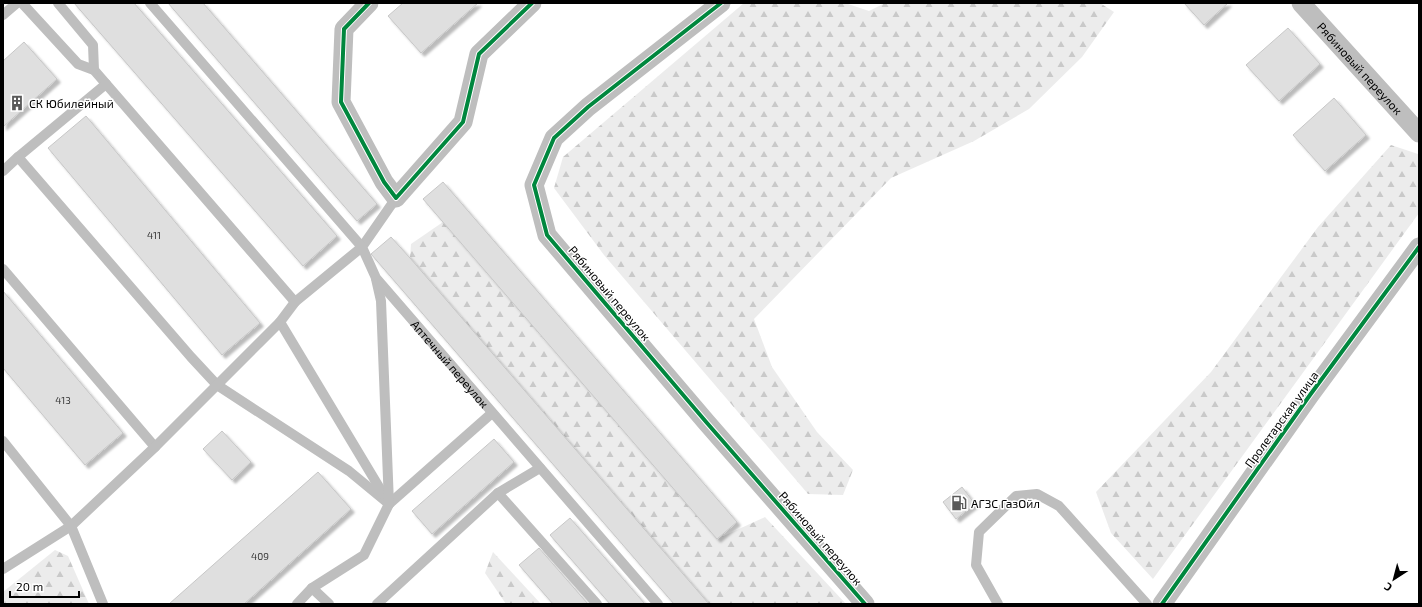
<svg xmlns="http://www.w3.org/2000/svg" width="1422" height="607" viewBox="0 0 1422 607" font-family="'Exo 2',sans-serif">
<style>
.forest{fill:url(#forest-firs)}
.building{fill:#dfdfdf;stroke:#c7c7c7;filter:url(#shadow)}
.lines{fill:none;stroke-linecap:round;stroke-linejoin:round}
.service{stroke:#bebebe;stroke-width:10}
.minor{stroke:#bebebe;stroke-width:19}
.cycleway-casing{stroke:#fff;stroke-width:6}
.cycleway{stroke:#00873e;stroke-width:4}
.labels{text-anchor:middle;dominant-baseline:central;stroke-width:3;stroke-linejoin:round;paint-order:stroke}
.number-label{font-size:10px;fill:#383838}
.street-label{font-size:12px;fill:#000;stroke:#fff}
.poi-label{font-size:12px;fill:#000;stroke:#fff;text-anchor:start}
</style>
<defs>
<pattern id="forest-firs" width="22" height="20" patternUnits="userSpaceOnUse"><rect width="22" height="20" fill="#ececec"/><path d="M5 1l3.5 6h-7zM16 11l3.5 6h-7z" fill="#c9c9c9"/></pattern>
<filter id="shadow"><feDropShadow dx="3.5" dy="3.5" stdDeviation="1" flood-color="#0004"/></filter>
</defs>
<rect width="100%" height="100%" fill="#fff"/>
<g class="forest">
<path d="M744 3H845L869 11 885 3H1100L1114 12 1082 57 1029 109 974 141 891 178 754 319 772 367 817 432 853 470 843 495 808 494 604 255 554 188 563 157Z"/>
<path d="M1391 145 1418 154 1419 213 1153 579 1111 533 1096 492 1211 372 1318 227Z"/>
<path d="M443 222 717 539 765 517 846 604H709L410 258 411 244Z"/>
<path d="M55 550 68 556 89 604H3V592Z"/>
<path d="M493 552 541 604H506L485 573Z"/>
</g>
<g class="building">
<path d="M74 3H134L337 236 303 266Z"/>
<path d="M168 3H203L377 204 357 221Z"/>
<path d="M403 3H478L421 53 388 16Z"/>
<path d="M1184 3H1228L1204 25Z"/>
<path d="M1288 28 1320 64 1279 101 1246 65Z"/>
<path d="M24 42 57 79 3 127V61Z"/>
<path d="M1334 98 1366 135 1325 171 1293 135Z"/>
<path d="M86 116 260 323 222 355 48 148Z"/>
<path d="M443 182 737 522 717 539 423 199Z"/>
<path d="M391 237 410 258 709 604H674L371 254Z"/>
<path d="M3 291 123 433 85 465 3 368Z"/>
<path d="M222 431 251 462 232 480 203 449Z"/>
<path d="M494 439 514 462 432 534 412 511Z"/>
<path d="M318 472 351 509 244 604H169Z"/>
<path d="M962 487 975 504 956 519 943 502Z"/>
<path d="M570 518 645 604H610L550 535Z"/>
<path d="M539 548 588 604H553L519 565Z"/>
</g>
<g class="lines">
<g class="service">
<path d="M22 3 78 64 94 70 295 302"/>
<path d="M58 3 93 45 94 70"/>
<path d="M3 15 17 3"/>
<path d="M18 157 106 84"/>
<path d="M3 171 18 157 191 357 217 385 349 471 389 504"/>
<path id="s1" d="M396 198 362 247 376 278 658 604"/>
<path d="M3 269 155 447"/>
<path d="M280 322 385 497"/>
<path d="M3 441 71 526 3 569"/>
<path d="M498 493 597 604"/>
<path d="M389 504 492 413"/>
<path d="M312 588 329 604"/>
<path d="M103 604 71 526 155 447 280 322 295 302 362 247 150 3"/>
<path d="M297 604 312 588 364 555 389 504 381 301 376 279"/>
<path d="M377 604 498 493 540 468"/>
<path d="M998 604 976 565 979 532 1016 496 1037 494 1059 506 1147 604"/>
</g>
<g class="minor">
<path d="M369 3 344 29 341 102 384 182 396 198 463 122 479 54 532 3"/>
<path d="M721 3 588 107 554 138 534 185 547 235 707 423 865 604"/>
<path id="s2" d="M1301 3 1419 133"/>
<path d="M1162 604 1310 395 1419 247"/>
</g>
<defs>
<g id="cycleway">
<path d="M369 3 344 29 341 102 384 182 396 198 463 122 479 54 532 3"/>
<path d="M721 3 588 107 554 138 534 185 547 235 707 423 865 604"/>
<path d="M1162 604 1310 395 1419 247"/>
</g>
</defs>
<use href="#cycleway" class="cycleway-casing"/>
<use href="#cycleway" class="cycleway"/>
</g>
<defs>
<symbol id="building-bare" viewBox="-9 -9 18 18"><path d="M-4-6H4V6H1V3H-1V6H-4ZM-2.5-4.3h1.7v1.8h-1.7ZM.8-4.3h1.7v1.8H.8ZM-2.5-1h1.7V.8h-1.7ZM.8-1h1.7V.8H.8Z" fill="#595959" stroke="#fff" stroke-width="2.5" paint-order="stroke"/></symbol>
<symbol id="fuel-bare" viewBox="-9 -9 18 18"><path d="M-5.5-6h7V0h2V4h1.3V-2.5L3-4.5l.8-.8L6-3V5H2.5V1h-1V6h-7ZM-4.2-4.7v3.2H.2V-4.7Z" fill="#595959" stroke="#fff" stroke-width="2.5" paint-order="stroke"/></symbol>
</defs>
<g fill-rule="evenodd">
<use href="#building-bare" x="6" y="92" width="22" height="22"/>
<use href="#fuel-bare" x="948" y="492" width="22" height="22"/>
</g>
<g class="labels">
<g class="number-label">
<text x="154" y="235">411</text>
<text x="63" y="400">413</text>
<text x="260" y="556">409</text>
</g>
<g class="street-label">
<text stroke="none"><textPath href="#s2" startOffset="88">Рябиновый переулок</textPath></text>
<text transform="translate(610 293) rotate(50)">Рябиновый переулок</text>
<text stroke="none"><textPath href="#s1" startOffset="207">Аптечный переулок</textPath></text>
<text transform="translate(1281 419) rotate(-54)">Пролетарская улица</text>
<text transform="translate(821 538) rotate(49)">Рябиновый переулок</text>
</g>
<g class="poi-label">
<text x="29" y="103">СК Юбилейный</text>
<text x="971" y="503">АГЗС ГазОйл</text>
</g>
</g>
<rect width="1422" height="607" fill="none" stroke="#000000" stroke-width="8"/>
<g transform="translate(1394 579) rotate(216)" stroke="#ffffff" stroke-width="3" paint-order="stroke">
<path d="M0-3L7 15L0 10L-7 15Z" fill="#000000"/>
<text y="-6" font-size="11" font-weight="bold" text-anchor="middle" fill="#000000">С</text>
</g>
<path d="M10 591v6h69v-6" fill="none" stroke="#000000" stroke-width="2"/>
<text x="16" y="591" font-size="12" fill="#000000" stroke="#ffffff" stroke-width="3" paint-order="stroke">20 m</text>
</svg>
